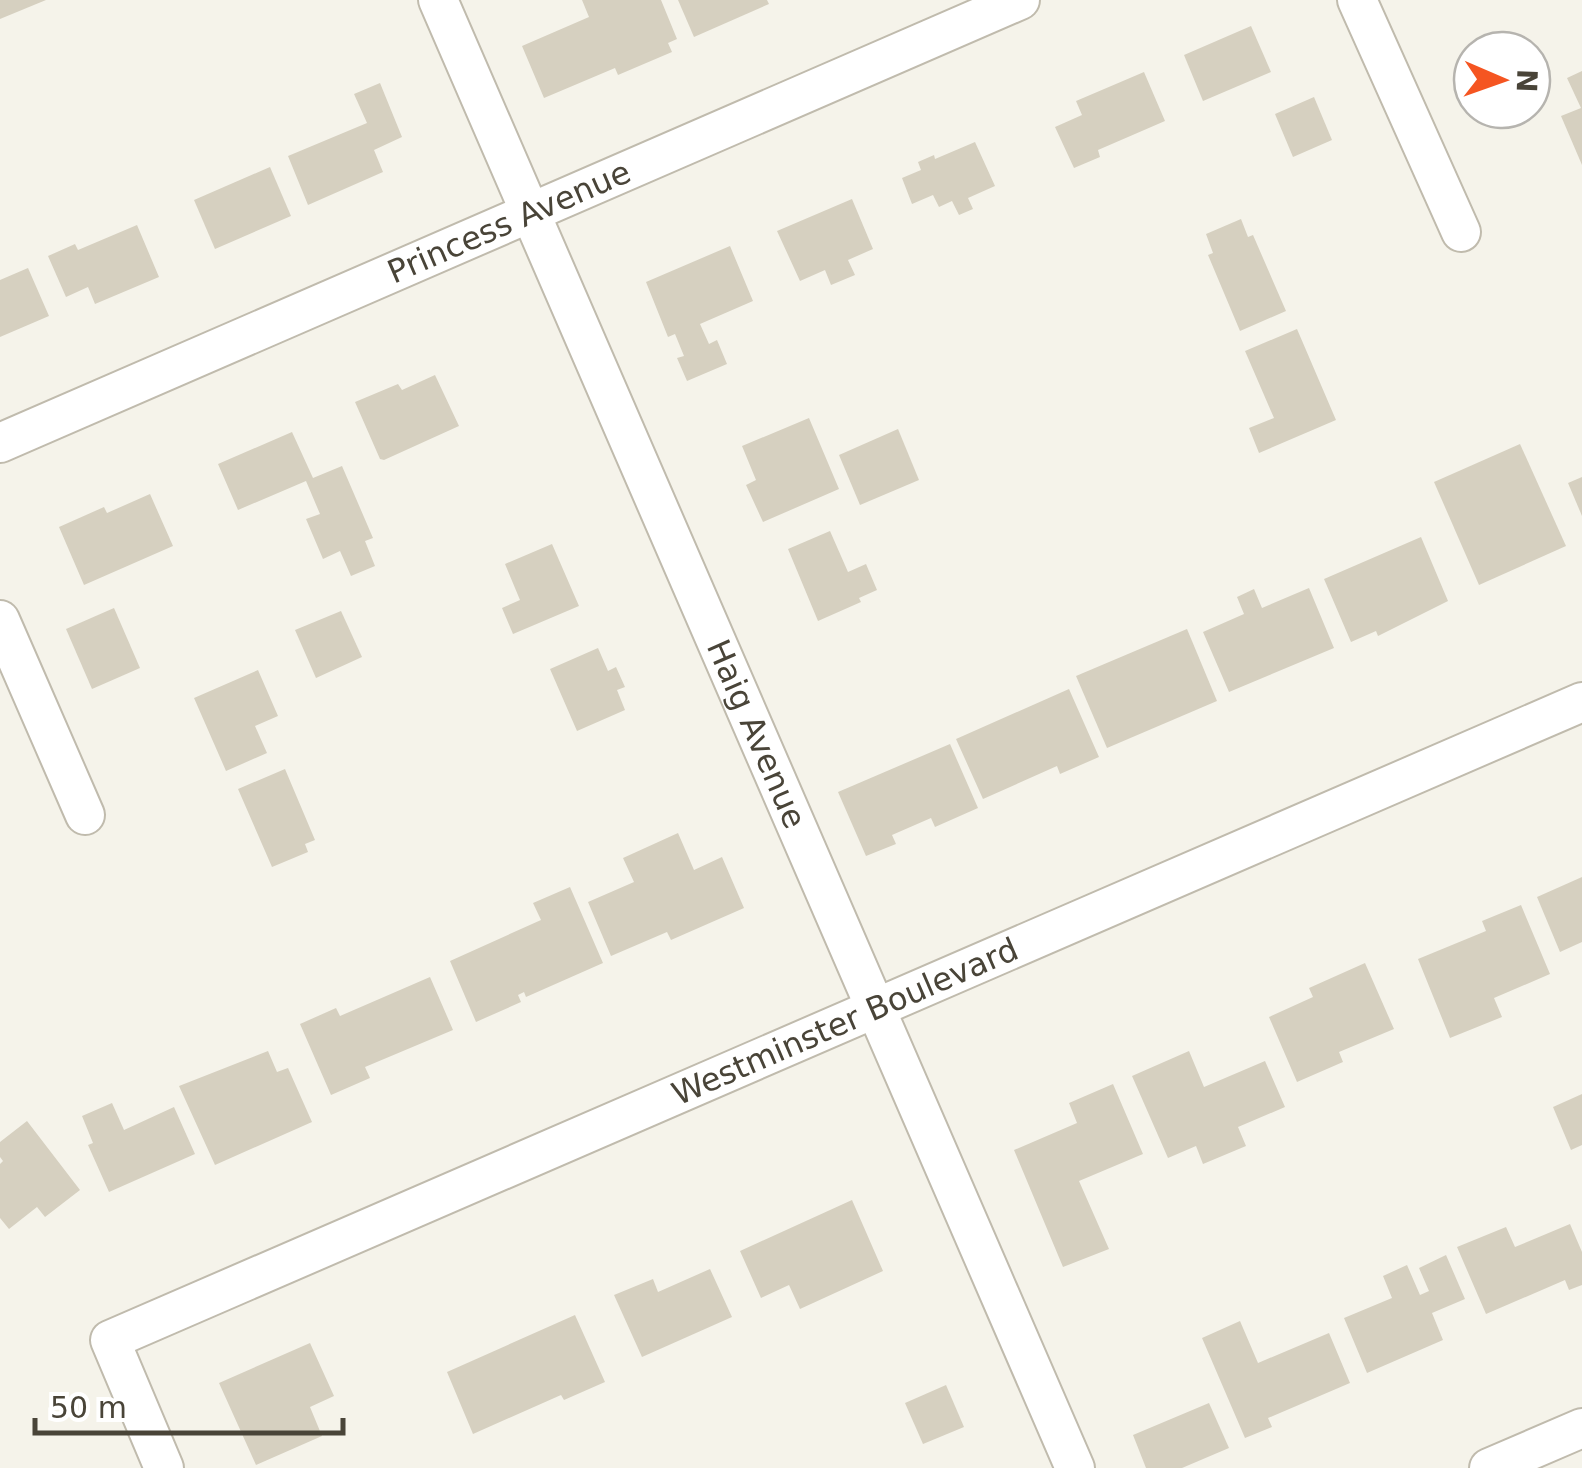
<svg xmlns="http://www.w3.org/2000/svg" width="1582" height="1468" viewBox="0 0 1582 1468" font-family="'DejaVu Sans',sans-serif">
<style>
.building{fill:#d6d0c0}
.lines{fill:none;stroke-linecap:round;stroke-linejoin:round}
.street-casing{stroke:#c0bbad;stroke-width:42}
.street{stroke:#fff;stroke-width:38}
.labels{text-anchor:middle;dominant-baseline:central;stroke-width:9;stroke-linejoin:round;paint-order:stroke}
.street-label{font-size:32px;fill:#494438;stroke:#fff}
</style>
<rect width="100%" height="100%" fill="#f5f3ea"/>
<g class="building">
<path d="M0 0H46L0 19Z"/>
<path d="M582 0H661L677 39 668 43 672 52 618 75 615 68 544 98 522 46 589 17Z"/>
<path d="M678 0H767L769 4 694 37Z"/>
<path d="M1251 26 1271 72 1203 101 1184 55Z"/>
<path d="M1582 71V165L1561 116 1581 108 1567 78Z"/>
<path d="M1144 72 1165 121 1098 150 1100 157 1074 168 1055 127 1082 115 1076 101Z"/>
<path d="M380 83 402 137 374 150 383 172 308 205 288 156 367 123 354 94Z"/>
<path d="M1314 97 1332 140 1293 157 1275 114Z"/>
<path d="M975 142 995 186 968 198 973 209 959 215 952 201 939 207 933 195 912 204 902 178 921 170 918 162 934 155 935 159Z"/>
<path d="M270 167 291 216 215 249 194 200Z"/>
<path d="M852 199 873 249 848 260 855 275 831 285 825 270 800 281 777 231Z"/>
<path d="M1241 219 1248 237 1253 235 1286 311 1240 331 1208 255 1213 253 1206 234Z"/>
<path d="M137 225 159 277 95 304 88 287 66 297 48 256 75 244 78 250Z"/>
<path d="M730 246 753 301 700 324 709 344 717 340 727 364 687 381 677 358 684 356 675 334 668 337 646 282Z"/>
<path d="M28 268 49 316 0 337V280Z"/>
<path d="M1297 329 1336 420 1259 453 1249 428 1274 418 1245 351Z"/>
<path d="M435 375 459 426 384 460 380 459 355 402 398 384 402 390Z"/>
<path d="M809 418 839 489 763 522 746 485 756 480 742 446Z"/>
<path d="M898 429 919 480 860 505 839 455Z"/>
<path d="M292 432 313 478 342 466 373 538 365 541 375 566 351 576 340 551 323 559 306 519 320 514 306 481 238 510 218 464Z"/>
<path d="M1520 444 1566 546 1479 585 1434 482Z"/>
<path d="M1582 477V516L1568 483Z"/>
<path d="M150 494 173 546 84 585 59 527 104 507 107 513Z"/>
<path d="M830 531 848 572 866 564 877 590 859 598 861 602 818 621 788 549Z"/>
<path d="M1421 537 1448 601 1378 636 1376 631 1351 642 1324 579Z"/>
<path d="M552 544 579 606 513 634 502 608 520 600 505 564Z"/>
<path d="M1309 588 1334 648 1229 692 1203 632 1244 614 1237 597 1254 589 1262 608Z"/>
<path d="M114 608 140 668 92 689 66 629Z"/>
<path d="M341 611 362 657 316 678 295 630Z"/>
<path d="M1187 629 1217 701 1107 748 1076 676Z"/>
<path d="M598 648 608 671 616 667 625 687 617 690 625 710 577 731 550 669Z"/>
<path d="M258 670 278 716 255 726 267 753 226 771 194 698Z"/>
<path d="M1069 689 1099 757 1060 774 1057 766 983 799 956 739Z"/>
<path d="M950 744 978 808 935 827 931 818 892 835 896 844 866 856 838 792Z"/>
<path d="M285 769 315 840 305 844 308 852 272 867 238 789Z"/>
<path d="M678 833 694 870 722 857 744 908 671 940 667 932 611 956 588 902 634 882 623 858Z"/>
<path d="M1582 877V942L1560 952 1537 897Z"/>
<path d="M570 887 603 963 526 997 524 992 518 995 521 1002 476 1022 450 961 541 920 533 903Z"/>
<path d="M1521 905 1550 974 1494 998 1502 1017 1450 1038 1418 959 1486 931 1482 921Z"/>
<path d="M1365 963 1394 1029 1339 1052 1343 1062 1297 1082 1269 1017 1313 997 1309 988Z"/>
<path d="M430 977 453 1030 365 1067 370 1078 331 1095 300 1024 336 1008 340 1016Z"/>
<path d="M268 1051 277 1072 288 1068 312 1122 215 1165 179 1086Z"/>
<path d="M1189 1051 1204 1087 1265 1061 1285 1107 1238 1127 1246 1146 1203 1164 1196 1146 1168 1158 1132 1076Z"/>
<path d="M1113 1084 1143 1154 1079 1181 1109 1249 1063 1267 1014 1150 1077 1123 1069 1103Z"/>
<path d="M1582 1094V1145L1571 1150 1553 1107Z"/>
<path d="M112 1103 124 1130 174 1107 195 1154 109 1192 88 1145 93 1143 82 1116Z"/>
<path d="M27 1121 80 1190 45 1217 37 1207 9 1229 0 1218V1164L3 1161 0 1157V1142Z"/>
<path d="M852 1200 883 1271 800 1309 789 1285 761 1298 740 1251Z"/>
<path d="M1570 1224 1582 1252V1285L1569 1290 1565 1280 1486 1314 1457 1247 1506 1227 1515 1247Z"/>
<path d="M1446 1255 1465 1299 1432 1313 1443 1340 1367 1373 1344 1318 1392 1298 1383 1276 1407 1265 1420 1295 1429 1291 1419 1268Z"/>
<path d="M710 1269 732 1317 642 1357 614 1295 653 1279 658 1292Z"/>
<path d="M575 1315 605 1382 564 1400 561 1395 473 1434 447 1372Z"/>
<path d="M1240 1321 1258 1363 1329 1333 1350 1383 1268 1418 1272 1427 1245 1438 1202 1338Z"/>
<path d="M310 1343 334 1396 310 1407 322 1436 256 1465 219 1383Z"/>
<path d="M946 1385 964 1427 923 1444 905 1403Z"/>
<path d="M1209 1403 1229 1448 1182 1468H1146L1133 1435Z"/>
</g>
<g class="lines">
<defs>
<g id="street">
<path id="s1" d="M438 0 1075 1468"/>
<path d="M1357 0 1461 232"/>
<path id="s2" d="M0 443 1020 0"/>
<path d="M0 620 85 815"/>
<path id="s3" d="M164 1468 110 1340 1582 702"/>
<path d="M1489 1468 1582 1428"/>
</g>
</defs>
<use href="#street" class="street-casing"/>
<use href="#street" class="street"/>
</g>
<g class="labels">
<g class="street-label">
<text stroke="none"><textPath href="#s2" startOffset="555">Princess Avenue</textPath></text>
<text stroke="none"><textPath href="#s1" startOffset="800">Haig Avenue</textPath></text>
<text stroke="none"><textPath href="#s3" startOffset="940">Westminster Boulevard</textPath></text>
</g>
</g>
<g transform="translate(1502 80) rotate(92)"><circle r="48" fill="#ffffff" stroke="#b6b4af" stroke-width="2.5"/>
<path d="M0-8L18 38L0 25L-18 38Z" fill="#f55521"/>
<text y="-15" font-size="28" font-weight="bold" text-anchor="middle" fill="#494438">N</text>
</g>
<path d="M35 1418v15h308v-15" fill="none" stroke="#494438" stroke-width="5"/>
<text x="50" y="1418" font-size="30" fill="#494438" stroke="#ffffff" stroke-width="8" paint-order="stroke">50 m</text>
</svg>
